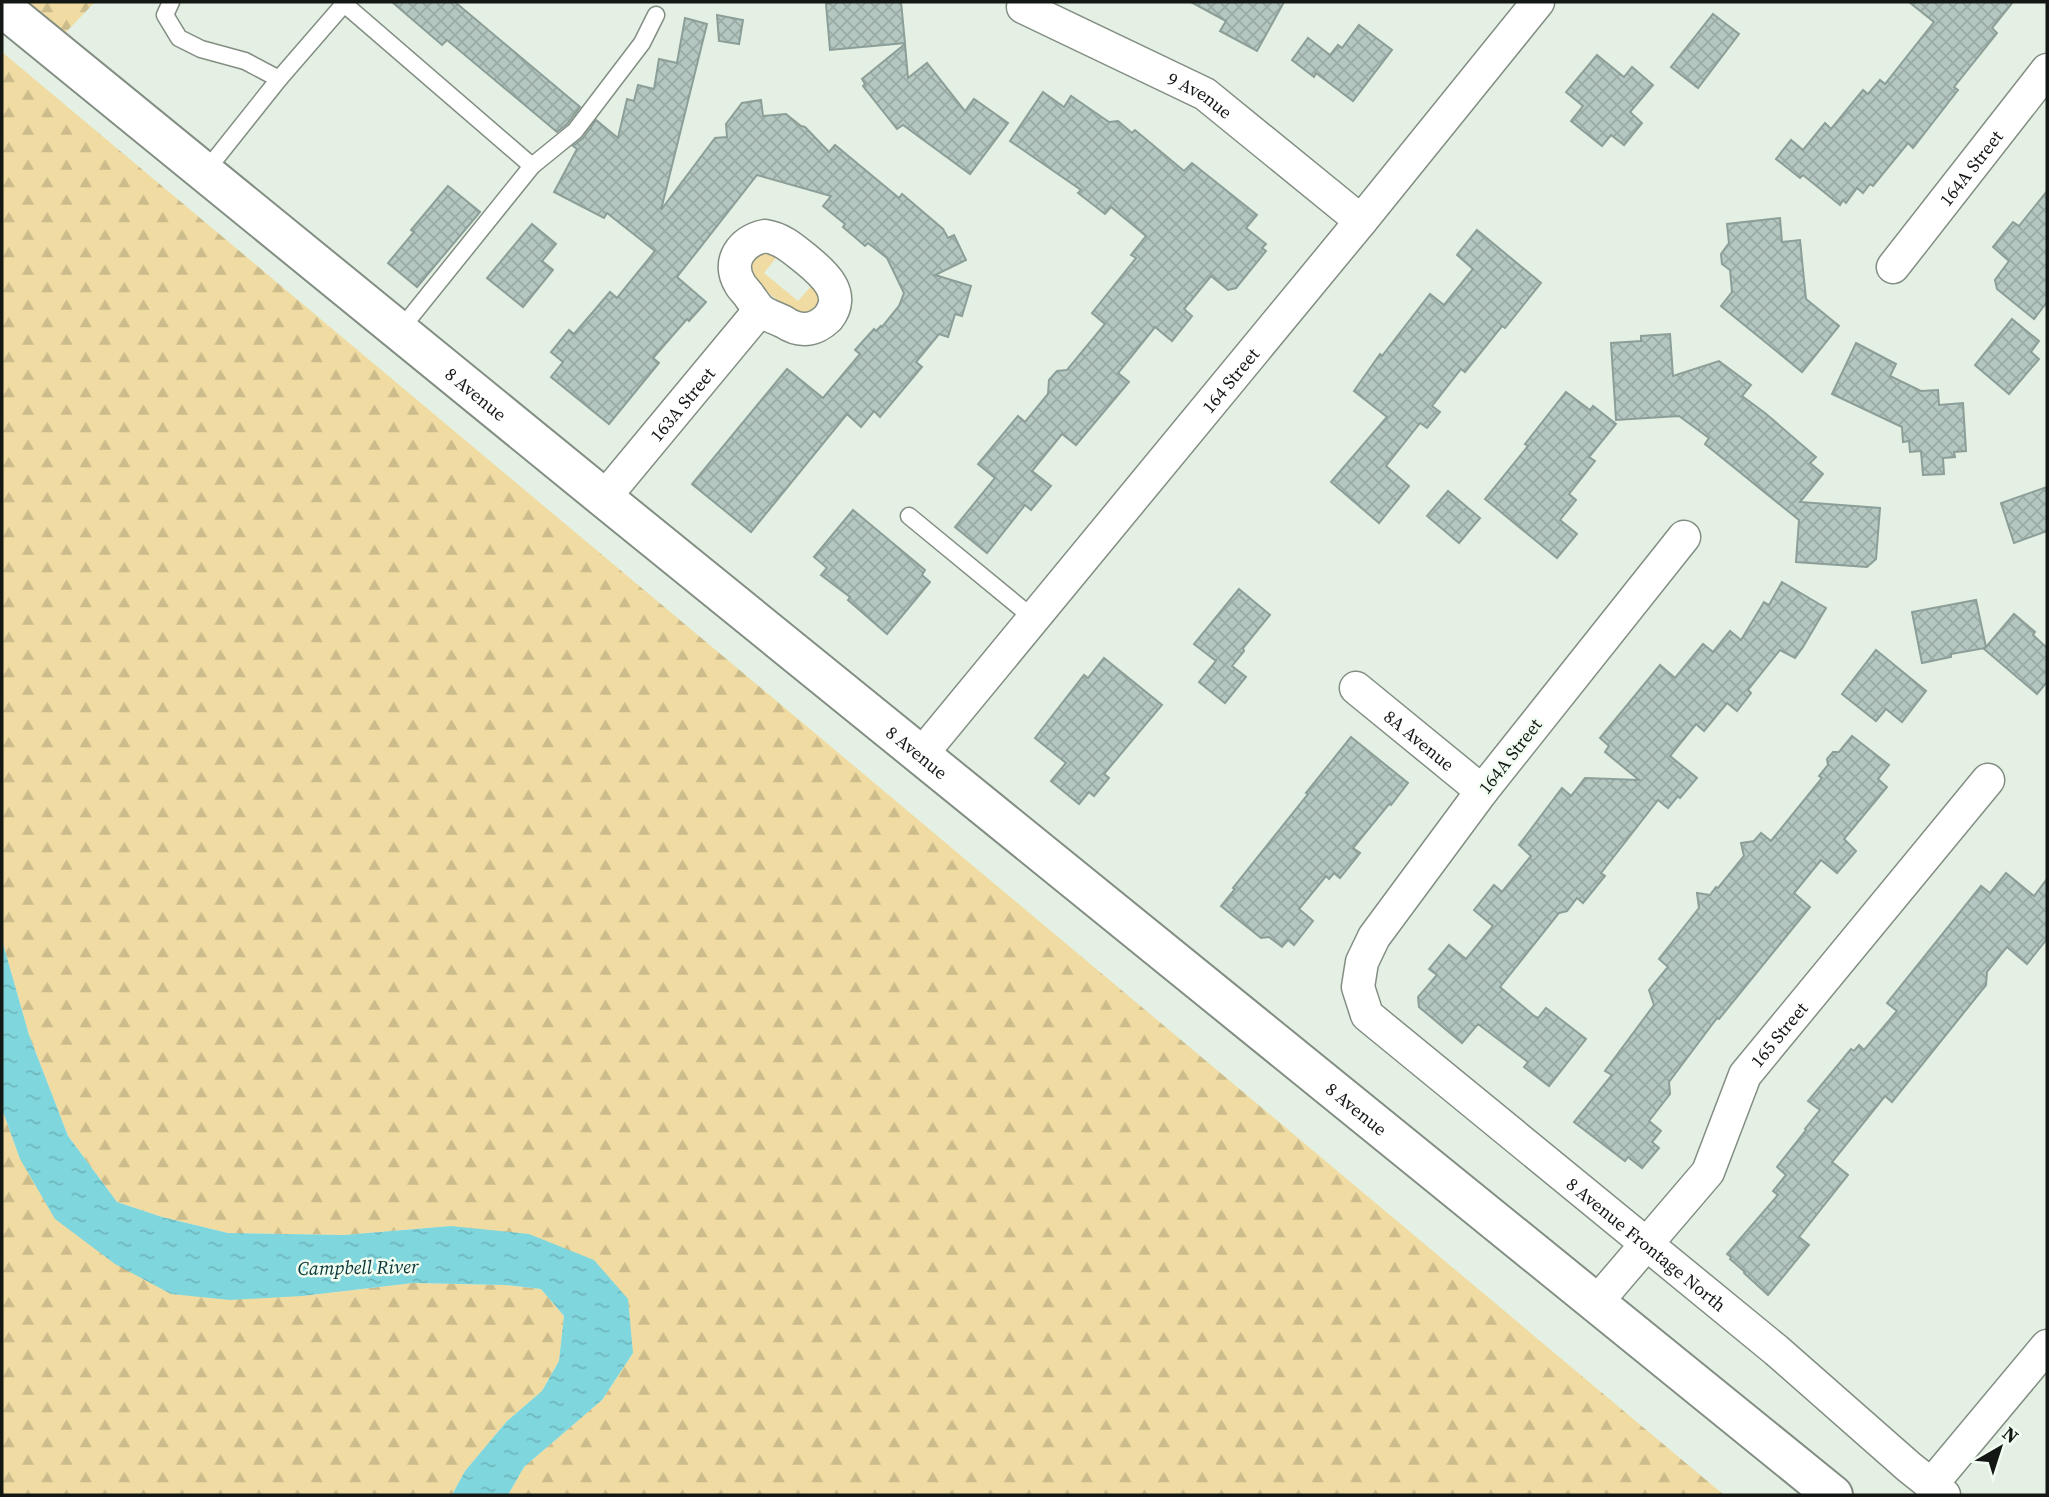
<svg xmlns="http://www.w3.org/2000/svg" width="2049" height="1497" viewBox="0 0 2049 1497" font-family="'Source Serif 4',serif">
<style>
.forest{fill:url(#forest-firs)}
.garden{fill:#f0dca2}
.water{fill:url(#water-ripples)}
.building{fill:url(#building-cross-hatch);stroke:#8c9e98;stroke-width:2}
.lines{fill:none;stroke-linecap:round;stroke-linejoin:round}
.service-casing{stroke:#838e83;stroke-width:19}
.minor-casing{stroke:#838e83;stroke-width:35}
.secondary-casing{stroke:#838e83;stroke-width:42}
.service{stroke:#fff;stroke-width:16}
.minor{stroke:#fff;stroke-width:32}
.secondary{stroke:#fff;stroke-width:38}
.labels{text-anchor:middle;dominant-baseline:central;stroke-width:5;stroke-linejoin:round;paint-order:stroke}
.street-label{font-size:18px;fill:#141814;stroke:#f0fdf0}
.water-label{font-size:19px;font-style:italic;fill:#093437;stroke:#f0fdf0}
</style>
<defs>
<pattern id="forest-firs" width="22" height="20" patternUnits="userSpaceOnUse" patternTransform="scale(1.75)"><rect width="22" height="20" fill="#f0dca2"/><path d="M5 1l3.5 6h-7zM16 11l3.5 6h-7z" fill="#cdbc8b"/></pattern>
<pattern id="water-ripples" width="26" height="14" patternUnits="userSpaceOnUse" patternTransform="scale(1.75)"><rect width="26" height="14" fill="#80d6dd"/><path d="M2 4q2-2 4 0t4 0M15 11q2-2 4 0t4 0" fill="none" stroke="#6eb7bd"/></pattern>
<pattern id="building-cross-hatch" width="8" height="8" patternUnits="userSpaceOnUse" patternTransform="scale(1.75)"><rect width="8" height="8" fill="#b4c7c1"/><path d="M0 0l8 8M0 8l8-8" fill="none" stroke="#9aaaa5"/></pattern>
</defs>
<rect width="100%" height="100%" fill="#e3f0e3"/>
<g class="forest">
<path d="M26 2H95L65 33Z"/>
<path d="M2 52 1724 1495H508L524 1467 602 1400 633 1353 451 1226 344 1235 228 1233 162 1217 117 1202 68 1136 29 1035 2 940Z"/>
<path d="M2 1109 20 1159 302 1296 413 1283 505 1285 541 1289 564 1316 559 1361 542 1391 507 1421 465 1471 452 1495H2Z"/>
</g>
<path class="garden" d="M760 251 779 254 764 273 798 301 814 283C823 298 822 304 807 314L791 311 755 282 750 271 751 259Z"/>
<path class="water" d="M2 940 29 1035 68 1136 117 1202 162 1217 228 1233 344 1235 451 1226 529 1234 594 1260 628 1299 633 1353 602 1400 524 1467 508 1495H452L465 1471 507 1421 542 1391 559 1361 564 1316 541 1289 505 1285 413 1283 302 1296 230 1300 171 1294 115 1264 55 1219 20 1159 2 1109Z"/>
<g class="building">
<path d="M392 2H455L580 107 567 124 557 132 447 40 442 45Z"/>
<path d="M834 2H901L905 43 830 50 826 4Z"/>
<path d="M1191 2H1284L1257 51 1220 31 1226 21Z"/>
<path d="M1909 2H2013L1992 28 1997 33 1954 87 1958 90 1913 148 1908 143 1873 186 1870 184 1863 193 1857 188 1846 203 1843 200 1840 205 1803 175 1800 178 1776 159 1791 140 1803 150 1825 123 1831 129 1863 90 1868 94 1880 80 1885 84 1934 22Z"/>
<path d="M1713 14 1739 34 1698 88 1671 67Z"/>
<path d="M717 15 743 20 739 44 719 41Z"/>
<path d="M685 18 707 24 661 210 715 138 727 137 726 124 742 103 761 100 763 116 786 114 801 126 805 127 829 152 835 145 899 198 902 194 943 229 948 238 954 235 966 260 935 275 971 286 962 316 955 314 948 337 939 334 916 362 922 367 880 417 874 411 861 427 847 414 751 532 692 484 787 369 823 398 860 354 855 350 874 329 876 331 881 326 882 327 899 306 904 293 887 258 868 243 865 246 843 227 845 224 823 206 831 196 757 175 677 277 706 302 689 321 687 319 653 358 659 363 609 424 551 377 563 362 551 352 569 330 574 334 610 292 617 298 655 251 607 213 604 218 554 192 577 149 573 146 583 138 596 120 618 138 627 99 634 101 638 85 654 89 659 59 677 63Z"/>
<path d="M1359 25 1392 50 1353 101 1316 73 1314 77 1292 60 1308 38 1330 55 1338 45 1342 48Z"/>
<path d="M905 44 908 78 927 63 965 111 974 99 1008 123 970 174 903 125 897 129 863 86 865 84 862 79Z"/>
<path d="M1597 55 1624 77 1632 67 1653 85 1630 112 1642 123 1624 145 1611 135 1602 146 1571 121 1583 106 1566 92Z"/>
<path d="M1043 92 1064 107 1071 96 1109 122 1118 121 1132 133 1135 130 1184 171 1192 163 1257 215 1246 228 1266 244 1262 248 1266 251 1236 288 1228 290 1211 276 1184 309 1192 316 1172 341 1155 327 1118 373 1129 382 1076 445 1062 434 1032 471 1051 486 1031 510 1025 505 987 553 955 527 995 478 978 464 1018 416 1025 422 1048 394 1049 380 1057 371 1067 370 1105 324 1092 313 1136 258 1131 255 1146 236 1111 207 1105 214 1078 193 1081 190 1010 141Z"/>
<path d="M448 186 480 212 417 287 388 263 414 232 411 230Z"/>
<path d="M2047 191V302L2034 319 1997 289 1995 280 2009 261 1993 247 2013 222 2019 226Z"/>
<path d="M1780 218 1782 242 1800 240 1806 299 1839 326 1802 372 1721 306 1732 292 1730 270 1722 264 1721 254 1729 243 1727 224Z"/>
<path d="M532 224 556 244 542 261 553 270 523 307 487 278Z"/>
<path d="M1477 230 1541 283 1505 328 1502 326 1465 372 1461 369 1432 406 1440 412 1427 428 1420 423 1386 466 1409 486 1379 523 1331 482 1387 417 1354 391 1380 354 1382 356 1430 294 1444 305 1473 269 1457 255Z"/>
<path d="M2012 319 2039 341 2031 352 2039 359 2009 394 1975 365Z"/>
<path d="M1670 334 1673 376 1719 361 1751 385 1742 396 1765 413 1816 457 1810 463 1823 474 1800 502 1880 508 1876 559 1867 567 1796 562 1799 520 1705 444 1709 438 1679 416 1616 420 1611 343 1641 341V336Z"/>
<path d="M1856 343 1896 364 1890 376 1921 391 1938 390 1939 405 1963 403 1966 451 1954 452 1955 457 1943 458 1944 474 1923 475 1921 451 1910 452 1909 441 1903 442 1902 427 1832 394Z"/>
<path d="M1566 392 1590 410 1593 406 1616 424 1589 457 1595 461 1569 494 1576 500 1560 520 1577 534 1557 558 1485 499 1528 446 1525 444Z"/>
<path d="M2047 487V531L2014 543 2001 503Z"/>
<path d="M1448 491 1480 518 1459 543 1427 516Z"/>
<path d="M853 510 925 570 922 575 930 582 887 634 848 600 850 597 821 575 827 568 814 557Z"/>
<path d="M1782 582 1826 608 1803 647 1795 658 1780 650 1748 690 1751 693 1737 711 1727 703 1704 731 1696 724 1670 756 1697 778 1680 798 1678 796 1668 808 1658 800 1601 873 1605 876 1583 903 1577 898 1567 911 1559 913 1500 987 1533 1015 1538 1018 1546 1008 1586 1039 1549 1086 1524 1067 1528 1062 1478 1024 1462 1043 1419 1007 1418 997 1437 975 1429 969 1449 945 1466 959 1493 926 1474 910 1494 885 1502 892 1531 856 1519 845 1562 788 1571 796 1585 778 1639 780 1605 752 1609 746 1600 738 1660 665 1675 678 1703 644 1713 652 1730 631 1741 640 1764 602 1769 605Z"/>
<path d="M1239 589 1270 615 1243 648 1244 651 1232 666 1246 677 1225 703 1199 682 1216 661 1194 644Z"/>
<path d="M1976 600 1986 647 2014 614 2035 632 2033 635 2047 648V682L2037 694 1984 649 1985 648 1951 654V657L1922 663 1912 612Z"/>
<path d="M1876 650 1926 691 1902 722 1886 709 1876 721 1842 694Z"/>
<path d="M1104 658 1162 705 1104 774 1109 778 1094 796 1089 792 1079 804 1051 781 1066 763 1035 738 1084 675 1088 678Z"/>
<path d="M1852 736 1889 765 1878 779 1887 787 1844 839 1856 851 1837 873 1821 860 1794 893 1810 907 1719 1019 1717 1018 1669 1082 1670 1094 1649 1121 1661 1131 1652 1142 1659 1148 1642 1168 1628 1157 1625 1161 1574 1122 1612 1075 1605 1071 1654 1005 1649 990 1668 967 1659 959 1699 908 1697 893 1710 895 1716 887 1718 888 1744 856 1741 843 1754 841 1761 833 1771 841 1822 778 1819 776 1828 765 1827 759 1833 752H1839Z"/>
<path d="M1351 737 1408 783 1391 805 1389 804 1353 848 1360 853 1340 878 1334 873 1329 879 1326 876 1299 909 1313 921 1294 945 1288 940 1282 947 1269 937 1261 938 1221 906 1235 889 1233 888 1308 794 1306 793Z"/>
<path d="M2006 873 2034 896 2047 879V939L2027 964 2007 947 1987 972 1986 985 1892 1102 1885 1096 1832 1162 1848 1175 1799 1237 1809 1245 1768 1295 1744 1273 1745 1272 1730 1259 1731 1257 1727 1254 1778 1195 1773 1191 1786 1175 1777 1167 1806 1130 1805 1129 1820 1110 1808 1101 1851 1049 1854 1051 1859 1045 1864 1050 1897 1011 1887 1003 1981 886 1990 893Z"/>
</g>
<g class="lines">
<defs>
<g id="service">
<path d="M171 2 165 15 179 38 201 49 245 61 279 79 344 4"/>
<path d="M342 2 532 166"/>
<path d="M205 172 279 79"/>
<path d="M400 330 532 166 575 131 642 43 656 15"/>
<path d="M909 516 1033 618"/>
</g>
<g id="minor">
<path id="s1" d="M1028 2 1023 7 1205 94 1361 221"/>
<path d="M765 236C783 239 793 249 807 260 824 274 847 294 828 318 822 324 813 329 804 329 796 329 790 326 784 322 776 318 766 315 760 310 756 306 753 301 750 297 747 292 742 288 740 284 726 261 742 241 765 236Z"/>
<path id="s2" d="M1893 267 2047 70"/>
<path id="s3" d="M604 498 760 310"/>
<path id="s4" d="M1684 537 1482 791 1374 937 1362 962 1358 987 1367 1015 1776 1350 1909 1467 1944 1495"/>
<path id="s5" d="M1356 688 1482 791"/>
<path id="s6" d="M921 755 1361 221 1538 2"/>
<path id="s7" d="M1596 1303 1708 1172 1745 1075 1988 780"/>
<path d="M1931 1485 2047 1346"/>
</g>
<g id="secondary">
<path id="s8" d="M2 7 604 498 1833 1495"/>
</g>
</defs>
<use href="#service" class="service-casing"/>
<use href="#minor" class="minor-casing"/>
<use href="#secondary" class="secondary-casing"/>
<use href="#service" class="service"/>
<use href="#minor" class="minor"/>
<use href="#secondary" class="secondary"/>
</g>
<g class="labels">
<g class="street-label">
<text stroke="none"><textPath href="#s1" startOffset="205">9 Avenue</textPath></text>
<text stroke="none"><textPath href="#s2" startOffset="126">164A Street</textPath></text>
<text stroke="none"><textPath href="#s6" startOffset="486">164 Street</textPath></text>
<text stroke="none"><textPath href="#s8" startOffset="612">8 Avenue</textPath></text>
<text stroke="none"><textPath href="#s3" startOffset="122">163A Street</textPath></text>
<text stroke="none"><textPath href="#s5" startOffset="82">8A Avenue</textPath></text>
<text stroke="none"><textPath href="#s8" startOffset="1180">8 Avenue</textPath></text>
<text transform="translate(1510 756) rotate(-52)">164A Street</text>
<text stroke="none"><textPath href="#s7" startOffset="329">165 Street</textPath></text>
<text stroke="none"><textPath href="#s8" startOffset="1746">8 Avenue</textPath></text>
<text stroke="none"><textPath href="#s4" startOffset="950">8 Avenue Frontage North</textPath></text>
</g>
<g class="water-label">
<text transform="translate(358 1267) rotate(-1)">Campbell River</text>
</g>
</g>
<rect width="2049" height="1497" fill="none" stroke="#141814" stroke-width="7"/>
<g transform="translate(2000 1448) rotate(39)" stroke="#f0fdf0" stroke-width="5" paint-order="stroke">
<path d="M0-5L12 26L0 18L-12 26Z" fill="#141814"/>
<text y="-10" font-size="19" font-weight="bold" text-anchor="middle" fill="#141814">N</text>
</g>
</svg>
